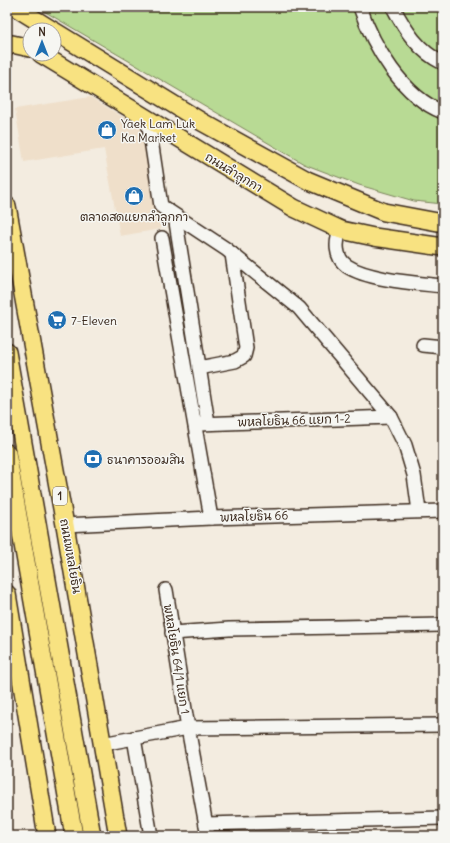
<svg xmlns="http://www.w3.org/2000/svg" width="450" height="843" viewBox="0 0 450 843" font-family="Delius,'Playpen Sans Thai',sans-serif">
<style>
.built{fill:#efdfca}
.green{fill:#b8da94;stroke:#7a8259}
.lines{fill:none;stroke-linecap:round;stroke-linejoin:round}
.minor-casing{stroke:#3b2a1e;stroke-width:16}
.major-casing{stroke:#3b2a1e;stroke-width:20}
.minor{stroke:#f6f6f2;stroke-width:13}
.major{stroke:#f8e281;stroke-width:17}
.labels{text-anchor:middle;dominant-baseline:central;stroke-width:3;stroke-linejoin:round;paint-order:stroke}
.shield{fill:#f6f6f2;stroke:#73675e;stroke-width:1}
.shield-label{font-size:11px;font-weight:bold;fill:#3b2a1e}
.poi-label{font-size:12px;fill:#3b2a1e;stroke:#f6f6f2;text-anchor:start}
.street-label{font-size:12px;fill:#3b2a1e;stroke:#f6f6f2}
</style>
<rect width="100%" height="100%" fill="#f3ece0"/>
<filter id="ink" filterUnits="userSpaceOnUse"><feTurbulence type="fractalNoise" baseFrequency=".025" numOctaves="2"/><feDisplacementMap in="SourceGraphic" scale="8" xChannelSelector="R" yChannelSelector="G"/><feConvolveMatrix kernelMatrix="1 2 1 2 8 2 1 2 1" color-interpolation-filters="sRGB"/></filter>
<g filter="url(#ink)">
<path class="built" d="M90 97 143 129 161 229 120 236 104 149 24 162 15 109Z"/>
<path class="green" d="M37 7H443V204L414 201 359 185 304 164Z"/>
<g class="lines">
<defs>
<g id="minor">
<path d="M360 7C373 46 403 97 443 112"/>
<path d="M393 7C405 30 419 52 443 63"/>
<path d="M148 120 161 206 226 249 299 308 391 417 405 445 414 475 419 511"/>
<path d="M175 216 208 423"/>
<path d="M341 230C335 241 335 258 347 266 368 280 417 283 443 286"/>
<path d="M162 238 211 518"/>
<path d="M423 345 443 347"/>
<path d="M199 368 235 361 244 356 246 348 232 254"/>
<path d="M199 424 391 417"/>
<path d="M65 525 211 518 443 511"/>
<path d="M166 590 188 728 208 836"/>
<path d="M172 633 229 629 443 625"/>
<path d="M134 738 151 836"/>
<path d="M102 744 188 728 443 725"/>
<path d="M206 824 443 818"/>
</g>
<g id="major">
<path d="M15 7 52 30"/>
<path d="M54 31 202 122 307 180 384 212 443 223"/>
<path d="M7 47 12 44 30 48"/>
<path d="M41 54 294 208 341 230 374 237 443 247"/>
<path d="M7 206 65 525 118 836"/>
<path d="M7 352 92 836"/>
<path d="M7 453 74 836"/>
<path d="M7 594 47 836"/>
</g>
</defs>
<use href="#minor" class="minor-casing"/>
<use href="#major" class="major-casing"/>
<use href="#minor" class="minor"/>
<use href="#major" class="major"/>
</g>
</g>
<defs>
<symbol id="shop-disc" viewBox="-11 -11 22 22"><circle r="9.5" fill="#1f6fb2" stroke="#f6f6f2"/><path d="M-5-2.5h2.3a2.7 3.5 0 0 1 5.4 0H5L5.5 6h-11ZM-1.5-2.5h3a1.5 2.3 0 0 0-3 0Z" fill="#fff"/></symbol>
<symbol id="supermarket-disc" viewBox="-11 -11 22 22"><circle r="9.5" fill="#1f6fb2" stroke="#f6f6f2"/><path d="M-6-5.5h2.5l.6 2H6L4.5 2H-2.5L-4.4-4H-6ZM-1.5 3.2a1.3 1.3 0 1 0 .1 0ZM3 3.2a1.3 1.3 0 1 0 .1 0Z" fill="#fff"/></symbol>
<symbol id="bank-disc" viewBox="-11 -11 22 22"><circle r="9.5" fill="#1f6fb2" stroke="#f6f6f2"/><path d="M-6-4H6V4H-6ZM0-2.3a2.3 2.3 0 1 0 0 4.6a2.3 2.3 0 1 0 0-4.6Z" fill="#fff"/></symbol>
</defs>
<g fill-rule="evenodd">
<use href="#shop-disc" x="96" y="119" width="22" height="22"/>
<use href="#shop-disc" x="123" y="185" width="22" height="22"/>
<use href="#supermarket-disc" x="46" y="309" width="22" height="22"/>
<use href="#bank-disc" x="82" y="448" width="22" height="22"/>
</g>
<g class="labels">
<rect class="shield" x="53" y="487" width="14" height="18" rx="3"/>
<g class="shield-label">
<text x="60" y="496">1</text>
</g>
<g class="poi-label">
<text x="121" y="123">Yaek Lam Luk<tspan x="121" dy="14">Ka Market</tspan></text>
<text x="134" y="216" text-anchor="middle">ตลาดสดแยกลำลูกกา</text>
<text x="71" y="320">7-Eleven</text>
<text x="107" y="459">ธนาคารออมสิน</text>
</g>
<g class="street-label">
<text transform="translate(234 172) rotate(31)">ถนนลำลูกกา</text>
<text transform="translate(294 420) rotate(-2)">พหลโยธิน 66 แยก 1-2</text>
<text transform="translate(254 516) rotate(-2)">พหลโยธิน 66</text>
<text transform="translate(71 556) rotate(80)">ถนนพหลโยธิน</text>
<text transform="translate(177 659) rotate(81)">พหลโยธิน 64/1 แยก 1</text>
</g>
</g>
<rect width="450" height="843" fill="none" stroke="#f6f6f2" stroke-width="24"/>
<rect x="12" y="12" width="426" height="819" fill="none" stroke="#3b2a1e" stroke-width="1.5" filter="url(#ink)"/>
<g transform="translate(42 42)"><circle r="19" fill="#f6f6f2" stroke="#aba49d"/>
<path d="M0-3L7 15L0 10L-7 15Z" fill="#1f6fb2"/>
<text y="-6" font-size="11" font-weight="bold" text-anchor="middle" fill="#3b2a1e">N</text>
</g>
</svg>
